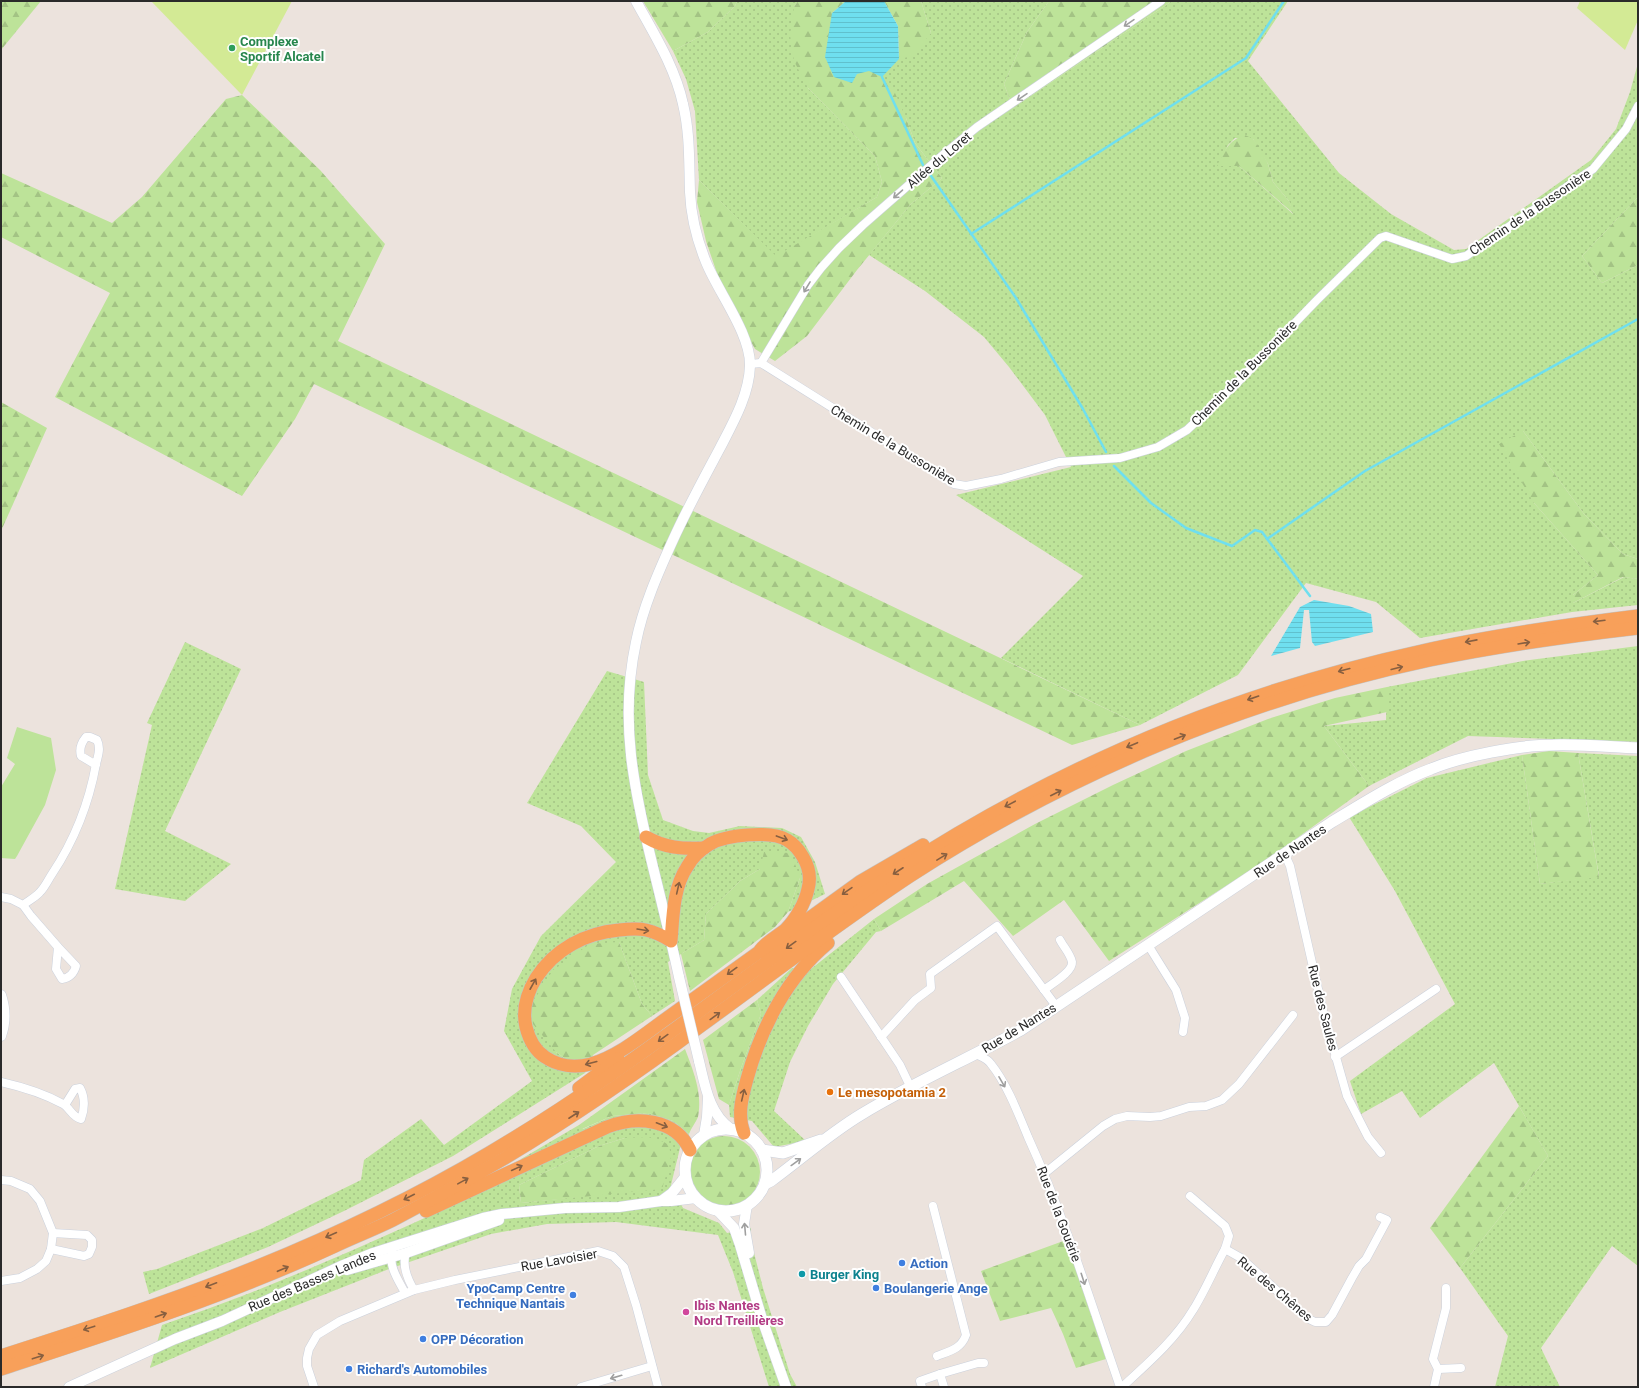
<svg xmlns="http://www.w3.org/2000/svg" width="1639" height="1388" viewBox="0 0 1639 1388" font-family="Roboto,sans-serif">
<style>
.grass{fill:url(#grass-dots);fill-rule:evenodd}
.forest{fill:url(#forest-firs)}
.park{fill:#bde399}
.pitch{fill:#d3ea95}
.water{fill:url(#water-rules)}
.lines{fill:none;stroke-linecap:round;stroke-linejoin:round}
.stream{stroke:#6fdfef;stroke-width:2.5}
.minor-casing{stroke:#cbd1dc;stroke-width:9}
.tertiary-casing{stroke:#cbd1dc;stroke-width:11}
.secondary-casing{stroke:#cbd1dc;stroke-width:12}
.trunk-casing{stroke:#c3c3c3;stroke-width:14}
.minor{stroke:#fff;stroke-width:8}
.tertiary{stroke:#fff;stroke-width:10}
.secondary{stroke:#fff;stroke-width:11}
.trunk{stroke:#f8a05a;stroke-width:13}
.tertiary-bridge-casing{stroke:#cbd1dc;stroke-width:11;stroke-linecap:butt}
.tertiary-bridge{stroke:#fff;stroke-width:10}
.oneway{stroke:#9f9f9f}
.oneway2{stroke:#875f40}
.leisure-dot{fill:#2e9e5b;stroke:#fff;stroke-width:1.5}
.food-dot{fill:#e8710a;stroke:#fff;stroke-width:1.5}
.shop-dot{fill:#3f7fe0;stroke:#fff;stroke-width:1.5}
.culture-dot{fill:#0f9aa8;stroke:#fff;stroke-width:1.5}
.hotel-dot{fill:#d1479c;stroke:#fff;stroke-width:1.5}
.labels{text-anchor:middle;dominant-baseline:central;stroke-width:4;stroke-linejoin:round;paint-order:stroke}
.leisure-label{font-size:13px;font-weight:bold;fill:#27864d;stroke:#fff;text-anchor:start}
.street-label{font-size:13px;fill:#2a2a2a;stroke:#fff}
.food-label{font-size:13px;font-weight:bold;fill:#c56008;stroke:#fff;text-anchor:start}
.shop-label{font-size:13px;font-weight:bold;fill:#366cbe;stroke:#fff;text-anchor:start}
.culture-label{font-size:13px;font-weight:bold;fill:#0d838f;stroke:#fff;text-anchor:start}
.hotel-label{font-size:13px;font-weight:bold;fill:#b23c85;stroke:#fff;text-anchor:start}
</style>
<defs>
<pattern id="grass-dots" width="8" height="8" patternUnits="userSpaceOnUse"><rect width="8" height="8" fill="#bde399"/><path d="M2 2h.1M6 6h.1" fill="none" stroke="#a3c384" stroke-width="1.8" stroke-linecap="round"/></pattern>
<pattern id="forest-firs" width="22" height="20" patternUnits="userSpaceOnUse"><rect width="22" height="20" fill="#bde399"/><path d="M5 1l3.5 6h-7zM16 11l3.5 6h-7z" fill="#a3c384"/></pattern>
<pattern id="water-rules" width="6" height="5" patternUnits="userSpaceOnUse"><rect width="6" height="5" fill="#6fdfef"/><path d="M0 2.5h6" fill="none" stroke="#60c0cd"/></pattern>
</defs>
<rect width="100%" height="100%" fill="#ece3dd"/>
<g class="grass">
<path d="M737 1H798L794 7 808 88 875 156 882 182 877 197 776 257 699 180 695 111 686 79 673 51 708 32 735 6Z"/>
<path d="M846 1H884L899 59 931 33 921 1H1049L1027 32 1004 84 1013 108 1172 1H1288L1248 61 1339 173 1391 214 1454 250 1466 249 1591 160 1616 129 1630 92 1638 63V197L1582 256 1602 283 1638 265V559L1623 554 1584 514 1523 431 1534 503 1598 575 1573 595V603L1624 577 1638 579V605L1572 612 1420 638 1376 602 1306 583 1238 675 1140 725 1001 658 1083 576 956 495 1071 467 1045 415 1009 367 984 337 925 291 869 255 910 205 942 178 915 143 906 118 852 83ZM1235 138 1253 139 1268 164 1273 182 1289 201 1293 214 1239 166H1218L1228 145Z"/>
<path d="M185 642 241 669 165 831 231 864 185 901 115 889 152 725 147 723Z"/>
<path d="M1638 646V742L1468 736 1369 786 1324 726 1386 720 1387 687 1523 661Z"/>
<path d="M607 671 644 682 648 775 663 820 693 831 709 833 740 826 782 828 801 837 815 862 825 894 788 912 800 878 760 869 740 881 706 914 704 940 668 962 675 1001 652 1016 642 1004 619 942 556 1052 585 1073 453 1156 344 1211 268 1247 149 1294 143 1272 157 1269 263 1228 361 1180 364 1160 421 1119 444 1145 532 1081 504 1031 512 989 541 936 616 862 581 826 527 803Z"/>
<path d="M1578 753 1638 756V1266L1612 1246 1541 1348 1560 1387H1495L1508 1336 1460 1268 1548 1156 1494 1063 1420 1118 1402 1091 1361 1114 1350 1081 1455 1004 1395 891 1349 817 1427 778 1522 755 1540 884 1599 876Z"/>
<path d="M874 919 881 931 876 932 833 984 808 1026 790 1062 774 1111 806 1141 774 1147 752 1121 730 1117 729 1105 741 1068 761 1014 757 1000 792 968 811 969Z"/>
<path d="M648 1113 673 1121 689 1134 680 1148 671 1185 683 1208 719 1223 727 1233 751 1228V1241L763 1288 790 1374 797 1387H769L733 1272 718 1235 616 1222 547 1224 491 1234 389 1269 280 1312 150 1368 162 1325C191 1315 221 1304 250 1293 341 1257 430 1216 518 1175L521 1159 579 1125 583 1129 612 1116ZM625 1138 585 1196 521 1203 519 1185 599 1146Z"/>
</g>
<g class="forest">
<path d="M1 1H41L1 50Z"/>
<path d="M643 1H737L735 6 708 32 673 51Z"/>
<path d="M798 1H846L832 13 857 73 869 71 882 77 895 93 906 118 915 143 942 178 910 205 857 270 807 336 775 361 755 349 722 288 706 241 697 202 699 180 776 256 877 197 882 182 875 156 808 88 794 61 790 35 794 7Z"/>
<path d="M884 1H921L931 33 913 56 899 59 898 26Z"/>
<path d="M1049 1H1172L1013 108 1004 84 1027 32Z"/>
<path d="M242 95 320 170 385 244 338 341 1140 725 1072 745 314 384 295 419 242 496 55 397 110 293 1 237V173L112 223 142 197 226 99Z"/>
<path d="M1245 135 1253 139 1260 148 1268 164 1273 182 1289 201 1294 214 1239 166H1217C1225 151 1227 141 1245 135Z"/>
<path d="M1638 197V265L1602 283 1582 256Z"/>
<path d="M1 402 47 428 1 531Z"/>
<path d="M1523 431 1584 514 1623 554 1638 559V579L1623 577 1573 603V595L1598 575 1534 503 1499 444Z"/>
<path d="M1387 687V712L1324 726 1369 786 1271 857 1109 961 1064 900 1013 936 964 881 881 931 874 919 927 884 1035 824 1113 785 1186 751 1268 719 1335 698Z"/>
<path d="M1549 751 1578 753 1599 877 1540 884 1522 755Z"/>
<path d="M764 852 791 853 800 878 788 912 775 927 690 991 681 954 704 940 706 914 740 881 760 869Z"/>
<path d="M619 942 642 1004 652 1016 593 1055 585 1073 556 1052 533 1024 531 1005 553 970 590 944Z"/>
<path d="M757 1000 761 1014 741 1068 729 1105 719 1099 703 1040Z"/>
<path d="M685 1049C693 1070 703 1094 698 1117 696 1122 691 1128 689 1134L673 1121 648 1113 612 1116 582 1129 579 1125Z"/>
<path d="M1519 1106 1548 1156 1460 1268 1430 1228Z"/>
<circle cx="724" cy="1172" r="36"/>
<path d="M648 1137 664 1142 669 1145 671 1157 662 1189 521 1203 519 1185 599 1146 625 1138Z"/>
<path d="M1066 1240 1106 1359 1076 1368 1063 1334 1051 1308 1000 1321 981 1271Z"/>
</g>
<path class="park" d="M17 727 51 738 56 770 45 805 17 856 15 859 1 858V787L15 764 7 758Z"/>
<g class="pitch">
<path d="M151 1H292L242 95Z"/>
<path d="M1580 1H1638V20L1625 50 1577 8Z"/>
</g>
<g class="water">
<path d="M846 1H884L898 26 899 59 882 77 869 71 857 74 852 83 834 77 825 57 832 13Z"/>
<path d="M1314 600 1349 606 1371 614 1373 632 1315 646 1312 642 1309 610H1304L1300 648 1271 656 1300 607Z"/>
</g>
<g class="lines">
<g class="stream">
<path d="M882 77 923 165"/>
<path d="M929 173 1016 298 1083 409 1106 452"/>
<path d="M971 234 1246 58 1284 1"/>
<path d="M1114 466 1151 503 1186 528 1232 546 1255 530 1262 532 1310 596"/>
<path d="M1267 539 1365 471 1638 319"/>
</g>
<defs>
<g id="minor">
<path d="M761 363 808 285 821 268 839 248 863 225 944 154 977 127 1161 1"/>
<path d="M750 364 761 363 954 484 966 486 1001 479 1059 462 1120 458 1158 447 1187 430 1237 383 1317 300 1380 238 1386 236 1452 259 1466 256 1593 169 1626 129 1638 106"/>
<path d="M1285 855 1290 866 1323 1011 1347 1096 1368 1137 1381 1153"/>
<path d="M1 897 11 899 23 905C28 901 36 897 40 892 45 887 48 880 52 874 74 841 89 803 96 764 98 756 101 748 97 740L90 737H86C81 743 79 749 81 756L96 765"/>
<path d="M23 905 31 916 58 947 56 969 62 979C69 978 74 973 76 966L58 947"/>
<path d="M1148 945 1176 990 1185 1018 1183 1032"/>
<path d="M841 977 900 1065 910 1086"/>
<path d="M1044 990C1051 984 1073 972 1072 962 1071 955 1063 946 1060 940"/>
<path d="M881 1037 915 1000 931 988 930 974 997 926 1056 1006"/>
<path d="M976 1054C982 1057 988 1059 991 1064 1007 1084 1018 1113 1028 1137 1065 1218 1091 1303 1120 1387"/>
<path d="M1335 1057 1436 989"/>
<path d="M1 1082C23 1087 43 1093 63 1104 70 1108 72 1117 81 1119 85 1109 85 1097 80 1088L75 1089 65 1105"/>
<path d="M1045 1173 1103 1126 1115 1119 1127 1116 1150 1117 1161 1116 1189 1107 1206 1106 1222 1100 1239 1084 1293 1015"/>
<path d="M1 1180 11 1181 30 1189 40 1201 53 1233 51 1249 46 1261 37 1269 20 1278 1 1281"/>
<path d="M1190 1196 1225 1226 1229 1236 1225 1249"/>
<path d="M933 1206 966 1335C961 1349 950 1351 937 1356"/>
<path d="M51 1249 84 1256 89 1254 92 1247V1240L87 1235 53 1233"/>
<path d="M406 1253C402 1265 408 1280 414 1290"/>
<path d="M393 1254C387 1264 400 1283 405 1293"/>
<path d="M1446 1288V1308L1433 1359 1438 1369 1461 1368"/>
<path d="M940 1374 978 1363H984"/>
<path d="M314 1387 307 1366V1358L309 1349 317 1335 340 1321 414 1290 455 1280 598 1251 613 1256 624 1267 636 1305 658 1387"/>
<path d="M581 1387 652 1366"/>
<path d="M922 1387 920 1381 940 1374 944 1387"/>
<path d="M1122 1387C1148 1363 1175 1340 1193 1310 1205 1291 1214 1269 1225 1249L1241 1258 1307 1318 1315 1322H1326L1332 1315 1352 1278 1359 1266 1366 1259 1387 1220 1380 1217"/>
<path d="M1434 1387 1438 1369"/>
</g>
<g id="tertiary">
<path d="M636 1C654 34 675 67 683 104 690 133 689 162 690 192 691 216 697 240 706 262 718 292 751 334 750 366 749 395 733 423 720 448 704 478 687 509 673 540 658 573 643 607 636 642 619 721 634 790 653 867 662 904 671 940 679 977"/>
<path d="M1 995C6 1010 6 1022 1 1036"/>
<path d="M699 1061C705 1085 709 1114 731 1129"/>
<path d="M704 1135 707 1117 708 1098"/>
<path d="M661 1201 672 1193 685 1177"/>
<path d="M747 1205 744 1224 749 1253"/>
<path d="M718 1211 734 1228 740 1245 763 1322 786 1387"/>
<path d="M347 1270 406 1253 499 1220"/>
<path d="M69 1387 175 1339 222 1321 341 1266 373 1253 483 1218 502 1214 565 1208 619 1207 661 1201H671L696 1198"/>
</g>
<g id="secondary">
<circle cx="726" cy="1170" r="41"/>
<path d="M762 1150 783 1153 821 1140"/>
<path d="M765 1184 771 1181C801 1159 830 1133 862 1114 913 1083 968 1059 1021 1030L1332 822C1364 803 1396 782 1431 769 1462 756 1520 745 1553 745 1581 744 1610 747 1638 748"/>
</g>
<g id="trunk">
<path d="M646 837C665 848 682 849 704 848"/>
<path d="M759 952C765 942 777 937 786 929 796 919 805 903 808 889 811 878 809 867 803 857 799 850 794 844 787 840 771 830 726 835 710 844 700 850 692 858 687 867 673 888 673 917 671 941 663 936 655 932 646 930 637 928 628 929 619 930 585 933 555 949 536 978 527 993 522 1010 526 1027 529 1039 534 1050 545 1057 558 1066 575 1068 591 1064 618 1056 641 1037 663 1021 695 998 727 975 759 952L764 951 861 881 923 845"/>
<path d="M579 1088 618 1059"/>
<path d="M744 1133C737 1115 742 1097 747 1079 761 1028 787 977 828 943"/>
<path d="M426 1211 607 1127C636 1116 675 1118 690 1150"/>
<path d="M1 1356C85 1329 169 1302 251 1269 333 1236 413 1198 489 1153 631 1070 757 963 894 873 1055 768 1234 692 1422 651 1493 635 1565 625 1638 616"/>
<path d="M1 1369C114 1332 227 1296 335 1246 354 1237 375 1229 393 1220 431 1200 469 1179 505 1158 573 1117 639 1072 702 1025 771 975 839 923 910 876 1068 774 1246 699 1430 660 1499 646 1568 636 1638 628"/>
</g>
</defs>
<use href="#minor" class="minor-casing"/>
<use href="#tertiary" class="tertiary-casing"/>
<use href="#secondary" class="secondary-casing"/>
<use href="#trunk" class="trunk-casing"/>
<use href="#minor" class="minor"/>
<use href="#tertiary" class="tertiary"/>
<use href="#secondary" class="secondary"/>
<use href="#trunk" class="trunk"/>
<defs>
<path id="tertiary-bridge" d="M679 977 699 1061"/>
</defs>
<use href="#tertiary-bridge" class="tertiary-bridge-casing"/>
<use href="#tertiary-bridge" class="tertiary-bridge"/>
</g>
<defs><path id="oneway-shaft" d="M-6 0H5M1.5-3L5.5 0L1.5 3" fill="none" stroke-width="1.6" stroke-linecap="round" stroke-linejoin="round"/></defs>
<g class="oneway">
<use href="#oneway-shaft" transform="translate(1129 23) rotate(146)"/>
<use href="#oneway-shaft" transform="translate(1022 97) rotate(146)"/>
<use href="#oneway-shaft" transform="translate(898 194) rotate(139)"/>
<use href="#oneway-shaft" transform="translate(807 287) rotate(121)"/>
<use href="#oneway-shaft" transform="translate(1002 1082) rotate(60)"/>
<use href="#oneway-shaft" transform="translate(796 1162) rotate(-36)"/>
<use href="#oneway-shaft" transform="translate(745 1229) rotate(-95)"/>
<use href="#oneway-shaft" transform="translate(1083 1279) rotate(72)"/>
<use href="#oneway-shaft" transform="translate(616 1377) rotate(164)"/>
</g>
<g class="oneway2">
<use href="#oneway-shaft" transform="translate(1599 621) rotate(173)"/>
<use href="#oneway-shaft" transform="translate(1471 641) rotate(169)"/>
<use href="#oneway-shaft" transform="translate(1524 643) rotate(-9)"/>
<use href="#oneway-shaft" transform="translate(1397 668) rotate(-14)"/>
<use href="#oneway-shaft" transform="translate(1344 670) rotate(165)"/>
<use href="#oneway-shaft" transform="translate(1253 698) rotate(161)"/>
<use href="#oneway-shaft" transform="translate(1180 737) rotate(-21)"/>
<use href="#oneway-shaft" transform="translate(1132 745) rotate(157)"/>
<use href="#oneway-shaft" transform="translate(1056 793) rotate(-27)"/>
<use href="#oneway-shaft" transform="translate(1010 804) rotate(152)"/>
<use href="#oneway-shaft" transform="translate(782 838) rotate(20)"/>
<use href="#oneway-shaft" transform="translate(942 857) rotate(-31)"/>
<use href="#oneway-shaft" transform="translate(898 871) rotate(147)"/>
<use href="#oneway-shaft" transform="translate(678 888) rotate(-77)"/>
<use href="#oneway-shaft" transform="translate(847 891) rotate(145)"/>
<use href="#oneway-shaft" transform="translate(643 930) rotate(9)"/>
<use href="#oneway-shaft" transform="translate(791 945) rotate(144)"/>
<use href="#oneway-shaft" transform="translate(732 971) rotate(144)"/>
<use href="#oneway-shaft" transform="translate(533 984) rotate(-61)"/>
<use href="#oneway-shaft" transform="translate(715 1016) rotate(-36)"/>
<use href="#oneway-shaft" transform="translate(663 1038) rotate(144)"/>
<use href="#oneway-shaft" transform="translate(591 1063) rotate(165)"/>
<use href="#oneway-shaft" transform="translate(743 1095) rotate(-77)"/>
<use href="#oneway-shaft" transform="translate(574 1115) rotate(-33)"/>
<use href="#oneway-shaft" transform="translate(662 1125) rotate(21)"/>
<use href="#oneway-shaft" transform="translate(517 1168) rotate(-25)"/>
<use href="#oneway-shaft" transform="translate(463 1181) rotate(-29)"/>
<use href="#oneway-shaft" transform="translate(409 1197) rotate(153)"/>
<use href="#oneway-shaft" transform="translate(331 1235) rotate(156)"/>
<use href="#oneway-shaft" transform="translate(283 1269) rotate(-23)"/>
<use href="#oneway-shaft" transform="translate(211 1285) rotate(159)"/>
<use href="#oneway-shaft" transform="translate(161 1315) rotate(-19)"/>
<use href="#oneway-shaft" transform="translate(89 1328) rotate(162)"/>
<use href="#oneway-shaft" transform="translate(38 1357) rotate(-18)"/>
</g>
<circle class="leisure-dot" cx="232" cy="48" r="4"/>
<circle class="food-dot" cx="830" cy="1092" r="4"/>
<g class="shop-dot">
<circle cx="902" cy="1263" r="4"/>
<circle cx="876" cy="1288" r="4"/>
<circle cx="573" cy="1295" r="4"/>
<circle cx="423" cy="1339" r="4"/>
<circle cx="349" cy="1369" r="4"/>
</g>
<circle class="culture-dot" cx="802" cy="1274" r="4"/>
<circle class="hotel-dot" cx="686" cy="1312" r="4"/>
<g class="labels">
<g class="leisure-label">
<text x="240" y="41">Complexe<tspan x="240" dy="15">Sportif Alcatel</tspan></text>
</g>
<g class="street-label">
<text transform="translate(939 160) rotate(-40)">Allée du Loret</text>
<text transform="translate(1530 212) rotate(-34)">Chemin de la Bussonière</text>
<text transform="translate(1244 373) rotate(-45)">Chemin de la Bussonière</text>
<text transform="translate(893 445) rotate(31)">Chemin de la Bussonière</text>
<text transform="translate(1290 851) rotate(-34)">Rue de Nantes</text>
<text transform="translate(1323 1008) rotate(76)">Rue des Saules</text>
<text transform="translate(1019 1028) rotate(-31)">Rue de Nantes</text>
<text transform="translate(1059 1214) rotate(69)">Rue de la Gouérie</text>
<text transform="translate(559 1260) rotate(-10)">Rue Lavoisier</text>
<text transform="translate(312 1281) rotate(-23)">Rue des Basses Landes</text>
<text transform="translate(1275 1289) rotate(40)">Rue des Chênes</text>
</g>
<g class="food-label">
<text x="838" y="1092">Le mesopotamia 2</text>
</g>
<g class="shop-label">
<text x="910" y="1263">Action</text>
<text x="565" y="1288" text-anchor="end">YpoCamp Centre<tspan x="565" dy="15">Technique Nantais</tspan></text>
<text x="884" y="1288">Boulangerie Ange</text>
<text x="431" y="1339">OPP Décoration</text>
<text x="357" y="1369">Richard's Automobiles</text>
</g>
<g class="culture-label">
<text x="810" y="1274">Burger King</text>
</g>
<g class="hotel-label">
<text x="694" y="1305">Ibis Nantes<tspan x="694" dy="15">Nord Treillières</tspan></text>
</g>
</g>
<rect width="1639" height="1388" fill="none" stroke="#2a2a2a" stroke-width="4"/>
</svg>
